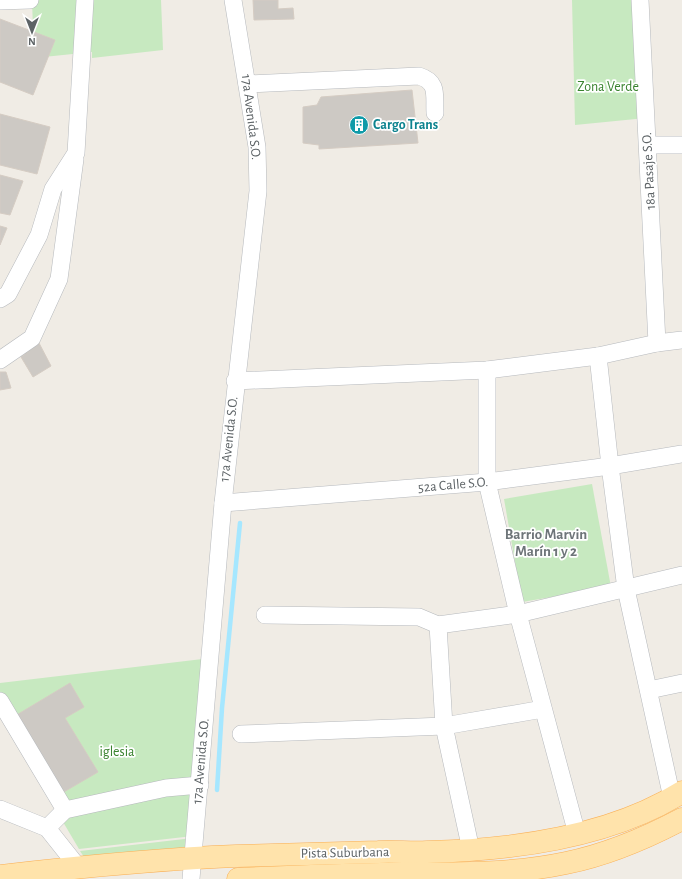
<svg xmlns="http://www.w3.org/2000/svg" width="682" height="879" viewBox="0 0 682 879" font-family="'Alegreya Sans',sans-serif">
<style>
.green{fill:#c7e9c0}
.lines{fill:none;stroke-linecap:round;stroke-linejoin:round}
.stream{stroke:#a6e7ff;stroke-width:4.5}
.building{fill:#cdc9c4;stroke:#d5ccc3}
.minor-casing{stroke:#b6b9bd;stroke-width:18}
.major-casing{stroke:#faaf54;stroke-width:23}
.minor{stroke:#fff;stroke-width:17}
.major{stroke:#ffe3ab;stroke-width:22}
.labels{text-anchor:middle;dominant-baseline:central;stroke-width:3.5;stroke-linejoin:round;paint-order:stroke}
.park-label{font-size:14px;fill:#3a832f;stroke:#fff}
.street-label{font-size:14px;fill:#5d6366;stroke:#fff}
.culture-label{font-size:14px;font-weight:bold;fill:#0d838f;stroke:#fff;text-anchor:start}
.neighbourhood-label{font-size:15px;font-weight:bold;fill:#6e7579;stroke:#fff}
</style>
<rect width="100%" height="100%" fill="#f0ece5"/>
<g class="green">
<path d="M32 0H161L163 50 92 58V52L34 58Z"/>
<path d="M572 0H642L646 118 575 125Z"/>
<path d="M592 484 611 587 522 602 504 499Z"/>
<path d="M211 658 193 836 79 849 0 715V683Z"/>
<path d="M193 838 191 847 84 857 80 851Z"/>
</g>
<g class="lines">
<path class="stream" d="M217 790 222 708 240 523"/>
</g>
<g class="building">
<path d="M253 0H278V9L293 8 294 19 254 20Z"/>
<path d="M0 19 55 40 33 95 0 82Z"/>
<path d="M412 90 418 143 319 149V145L303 143V107L317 105 321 97Z"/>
<path d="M0 114 50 127 37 174 0 165Z"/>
<path d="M0 175 23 181 10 215 0 213Z"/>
<path d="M0 226 7 228 0 245Z"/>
<path d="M39 343 51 366 33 377 21 357Z"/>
<path d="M0 372H6L11 388 0 390Z"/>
<path d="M70 683 84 707 65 718 98 772 62 793 15 716Z"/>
</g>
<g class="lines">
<defs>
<g id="minor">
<path d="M640 0 657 343"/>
<path d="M0 1 30 0"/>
<path d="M247 84 419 76C439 82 434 96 435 113"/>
<path d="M648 145H682"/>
<path d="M0 299 8 294 39 235 53 189 76 153 85 0"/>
<path d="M598 356 610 466 626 589 672 798"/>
<path d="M0 360 32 338 59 279 75 159"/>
<path d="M487 370V482L518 614 577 834"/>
<path d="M235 381 487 370 598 356 657 343 682 340"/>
<path d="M223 503 487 482 610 466 682 454"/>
<path d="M265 615 419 617 438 625"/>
<path d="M649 690 682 683"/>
<path d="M0 701 65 810"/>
<path d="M241 734 444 726 543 709"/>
<path d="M0 809 47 828 78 867"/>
<path d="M47 828 65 810 166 788 200 785"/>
<path d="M471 850 444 726 438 625 518 614 682 575"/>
<path d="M191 879 223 503 258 191 257 147 233 0"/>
</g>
<g id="major">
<path d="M0 876C78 867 157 859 236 856 283 855 331 853 378 852 395 851 411 853 427 852 512 850 609 838 682 792"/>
<path d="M238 879C286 877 333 875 381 874 443 873 505 876 566 863 606 855 646 838 682 819"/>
</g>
</defs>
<use href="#minor" class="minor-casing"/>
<use href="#major" class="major-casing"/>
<use href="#minor" class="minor"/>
<use href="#major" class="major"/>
</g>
<defs>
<symbol id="building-disc" viewBox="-11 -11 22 22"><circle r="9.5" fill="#0f9aa8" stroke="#fff"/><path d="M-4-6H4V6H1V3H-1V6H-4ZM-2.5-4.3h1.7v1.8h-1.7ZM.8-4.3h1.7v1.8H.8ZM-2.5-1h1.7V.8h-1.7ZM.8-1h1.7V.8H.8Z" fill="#fff"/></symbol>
</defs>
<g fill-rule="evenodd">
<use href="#building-disc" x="348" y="114" width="22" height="22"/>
</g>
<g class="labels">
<g class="park-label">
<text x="608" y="87">Zona Verde</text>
<text x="117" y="752">iglesia</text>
</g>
<g class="street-label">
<text transform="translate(251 117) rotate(83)">17a Avenida S.O.</text>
<text transform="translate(649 171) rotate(-93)">18a Pasaje S.O.</text>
<text transform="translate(229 439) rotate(-84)">17a Avenida S.O.</text>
<text transform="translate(453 485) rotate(-5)">52a Calle S.O.</text>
<text transform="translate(201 761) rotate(-85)">17a Avenida S.O.</text>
<text transform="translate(345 853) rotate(-1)">Pista Suburbana</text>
</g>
<g class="culture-label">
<text x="373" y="125">Cargo Trans</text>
</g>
<g class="neighbourhood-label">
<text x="546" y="534">Barrio Marvin<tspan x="546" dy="17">Marín 1 y 2</tspan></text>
</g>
</g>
<g transform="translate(32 32) rotate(180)" stroke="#ffffff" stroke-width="3" paint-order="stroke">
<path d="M0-3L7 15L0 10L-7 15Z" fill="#5d6366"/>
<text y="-6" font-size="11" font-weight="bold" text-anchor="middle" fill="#5d6366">N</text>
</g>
</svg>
